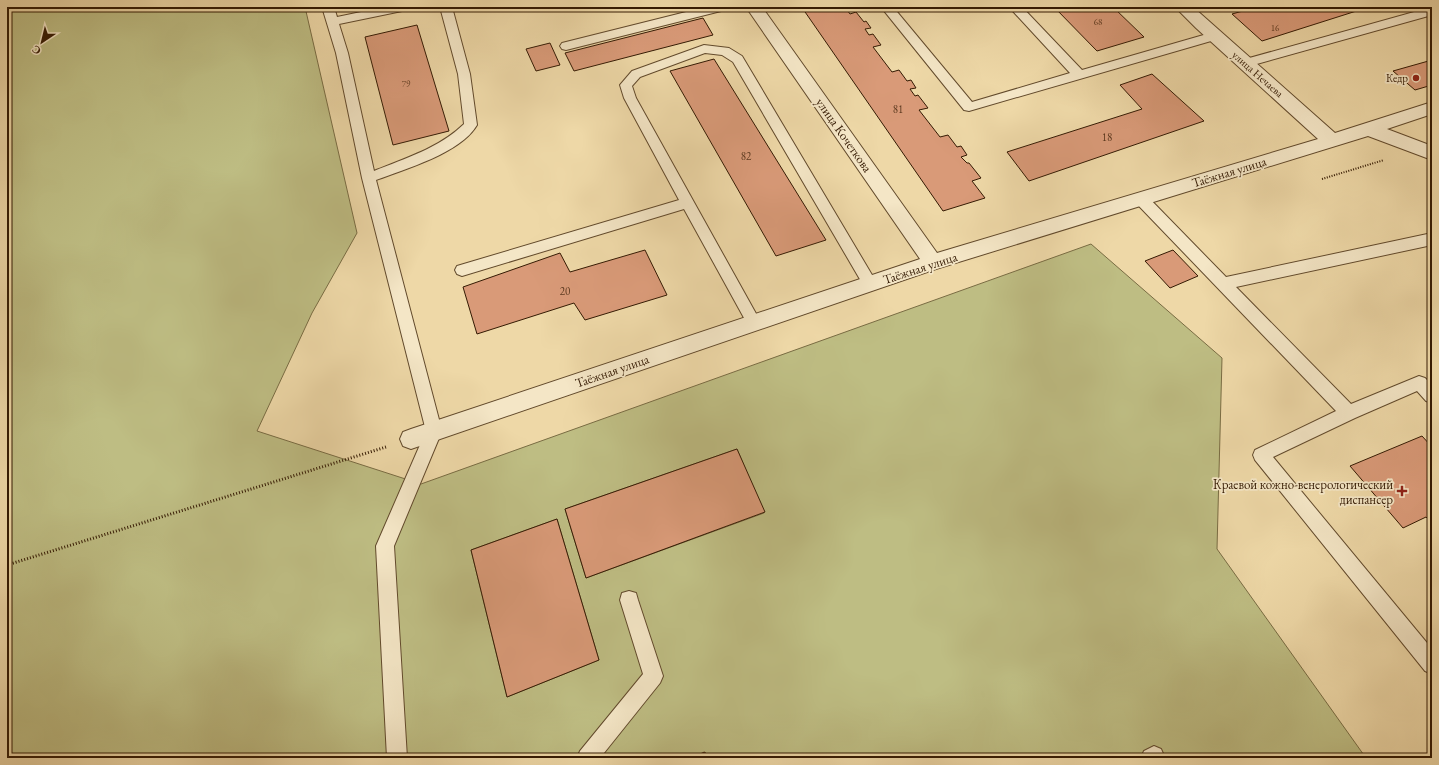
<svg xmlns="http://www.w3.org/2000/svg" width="1439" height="765" viewBox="0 0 1439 765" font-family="'EB Garamond',serif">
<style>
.green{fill:#bebd83;stroke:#796c43;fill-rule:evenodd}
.building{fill:#d99a78;stroke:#341a03}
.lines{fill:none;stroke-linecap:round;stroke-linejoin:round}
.service-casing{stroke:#624a2c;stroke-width:2}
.minor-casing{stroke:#624a2c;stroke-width:2}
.path-far1{stroke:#341a03;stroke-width:2;stroke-dasharray:1 1.5;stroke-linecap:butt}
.path{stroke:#341a03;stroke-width:3;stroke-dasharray:1 2;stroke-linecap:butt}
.service{fill:#f4e6c6;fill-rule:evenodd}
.minor{fill:#f4e6c6;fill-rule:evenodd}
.poi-dot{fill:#8f2418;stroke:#f4e6c6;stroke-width:1.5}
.labels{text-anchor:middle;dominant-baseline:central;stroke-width:3.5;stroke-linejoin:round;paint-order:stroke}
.far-number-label{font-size:9px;fill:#5d3a20}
.far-street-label{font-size:11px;fill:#341a03;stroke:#f4e6c6}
.far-poi-label{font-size:11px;fill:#341a03;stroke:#f4e6c6;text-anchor:end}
.number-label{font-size:11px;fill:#5d3a20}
.street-label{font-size:13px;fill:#341a03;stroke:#f4e6c6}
.poi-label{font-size:13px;fill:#341a03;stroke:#f4e6c6;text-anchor:end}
</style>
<rect width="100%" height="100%" fill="#eed8a7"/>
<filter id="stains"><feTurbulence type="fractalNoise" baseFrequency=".005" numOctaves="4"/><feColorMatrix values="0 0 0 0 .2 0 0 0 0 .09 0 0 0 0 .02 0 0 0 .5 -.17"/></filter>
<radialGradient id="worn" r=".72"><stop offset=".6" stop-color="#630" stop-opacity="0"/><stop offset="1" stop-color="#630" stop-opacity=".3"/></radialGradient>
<path class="green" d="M7 7H305L357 233 312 313 257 431 421 484 1091 244 1222 358 1217 549 1366 758H707L704 752 691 758H7ZM737 449 764 513 586 578 565 509ZM557 519 599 660 507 697 471 550Z"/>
<g class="building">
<path d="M812 7H845L850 14 856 12 864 22 866 21 871 28 865 29 869 35 873 34 881 45 873 47 892 72 899 70 907 81 911 80 916 88 910 89 915 96 918 95 928 108 919 110 940 137 948 135 957 147 961 146 967 155 961 157 967 163H969L981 178 972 181 985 198 943 211 803 9Z"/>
<path d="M1054 7H1113L1144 37 1097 51Z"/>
<path d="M1257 7H1369L1262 41 1232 14Z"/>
<path d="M703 18 713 35 574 71 565 53Z"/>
<path d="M417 25 449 131 393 145 365 37Z"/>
<path d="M550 43 560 65 536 71 526 49Z"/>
<path d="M714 59 826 240 776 256 670 71Z"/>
<path d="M1432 60V85L1415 90 1393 71Z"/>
<path d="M1152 74 1204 121 1029 181 1007 152 1142 109 1120 85Z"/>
<path d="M645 250 667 295 585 320 574 303 477 334 463 287 560 253 570 272Z"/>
<path d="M1173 250 1198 276 1170 288 1145 261Z"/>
<path d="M1422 436 1432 447V523L1426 517 1403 528 1350 466Z"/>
<path d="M737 449 765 512 586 578 565 509Z"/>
<path d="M557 519 599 660 507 697 471 550Z"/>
<path d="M705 752 707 758H691Z"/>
</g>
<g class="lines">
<defs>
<g id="service">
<path d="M322 7H334L337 17 385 7H408L406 10 402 11 339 24 348 53 374 171C406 158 439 148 464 124L458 74 440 7H452L470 74 477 125C461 153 405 169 376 180L442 431 394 546 407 758H387L376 546 426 431 362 178 336 53Z"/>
<path d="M706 7H727L725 10 566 50 562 49 560 46 562 43Z"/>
<path d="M881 7H893L972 102 1070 73 1009 7H1022L1082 70 1214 32 1218 33 1220 36 1218 39 969 111 964 110Z"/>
<path d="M1432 7V15L1246 67 1242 66 1240 63 1242 60Z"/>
<path d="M704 45 729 48 742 56 875 280 877 284 875 288 870 290 865 288 733 62 722 55 705 53 640 77 632 86 636 98 759 319 762 323 759 327 754 329 749 327 684 209 462 276 457 274 455 270 457 266 679 200 624 98 620 85 632 71Z"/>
<path d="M1141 194 1146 195 1226 277 1432 233V245L1236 287 1351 404 1419 376 1425 378 1432 385V403L1426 401 1417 391 1355 418 1273 457 1432 649V674L1425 671 1255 460 1253 455 1255 450 1336 411 1136 203 1134 199 1136 195Z"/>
<path d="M629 591 636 593 638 600 663 676 660 683 600 758H577L580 751 643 674 620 600 622 593Z"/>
<path d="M1154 746 1161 749 1165 758H1141L1144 751Z"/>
</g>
<path id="minor" d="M746 7H762L937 253 1318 139 1196 28 1175 7H1193L1335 133 1432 102V114L1387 129 1432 146V160L1368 136 936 269 411 449 403 446 400 439 403 432 411 429 920 259Z"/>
</defs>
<use href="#service" class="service-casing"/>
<use href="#minor" class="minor-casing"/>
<path class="path-far1" d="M1322 179 1384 160"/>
<path class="path" d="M7 565 386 447"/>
<use href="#service" class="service"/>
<use href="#minor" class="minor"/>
</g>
<g class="poi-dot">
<circle cx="1416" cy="78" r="4"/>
<path d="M1400 485h4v4h4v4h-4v4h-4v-4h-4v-4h4z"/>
</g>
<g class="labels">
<g class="far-number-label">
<text x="1098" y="22">68</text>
<text x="1275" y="28">16</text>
<text x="406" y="84">79</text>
</g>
<g class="far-street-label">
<text transform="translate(1258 74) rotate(41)">улица Нечаева</text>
</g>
<g class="far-poi-label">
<text x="1408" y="78">Кедр</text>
</g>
<g class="number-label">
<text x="898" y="109">81</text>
<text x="1107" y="137">18</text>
<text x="746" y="156">82</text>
<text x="565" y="291">20</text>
</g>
<g class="street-label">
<text transform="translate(844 135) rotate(55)">улица Кочеткова</text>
<text transform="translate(1229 172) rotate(-17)">Таёжная улица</text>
<text transform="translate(920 268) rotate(-18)">Таёжная улица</text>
<text transform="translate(612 371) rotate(-19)">Таёжная улица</text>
</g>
<g class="poi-label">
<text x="1393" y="484">Краевой кожно-венерологический<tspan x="1393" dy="15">диспансер</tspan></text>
</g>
</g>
<rect width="1439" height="765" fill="none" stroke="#eed8a7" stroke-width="24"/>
<rect x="8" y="8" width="1423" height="749" fill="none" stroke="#341a03" stroke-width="2"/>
<rect x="12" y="12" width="1415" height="741" fill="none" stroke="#341a03"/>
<g transform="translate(42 42) rotate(215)" stroke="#f4e6c6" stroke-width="3" paint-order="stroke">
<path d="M0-3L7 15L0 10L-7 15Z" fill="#341a03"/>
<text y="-6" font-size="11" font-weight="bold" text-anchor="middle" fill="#341a03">С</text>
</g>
<rect width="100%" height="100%" filter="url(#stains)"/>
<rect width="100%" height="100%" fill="url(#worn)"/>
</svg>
